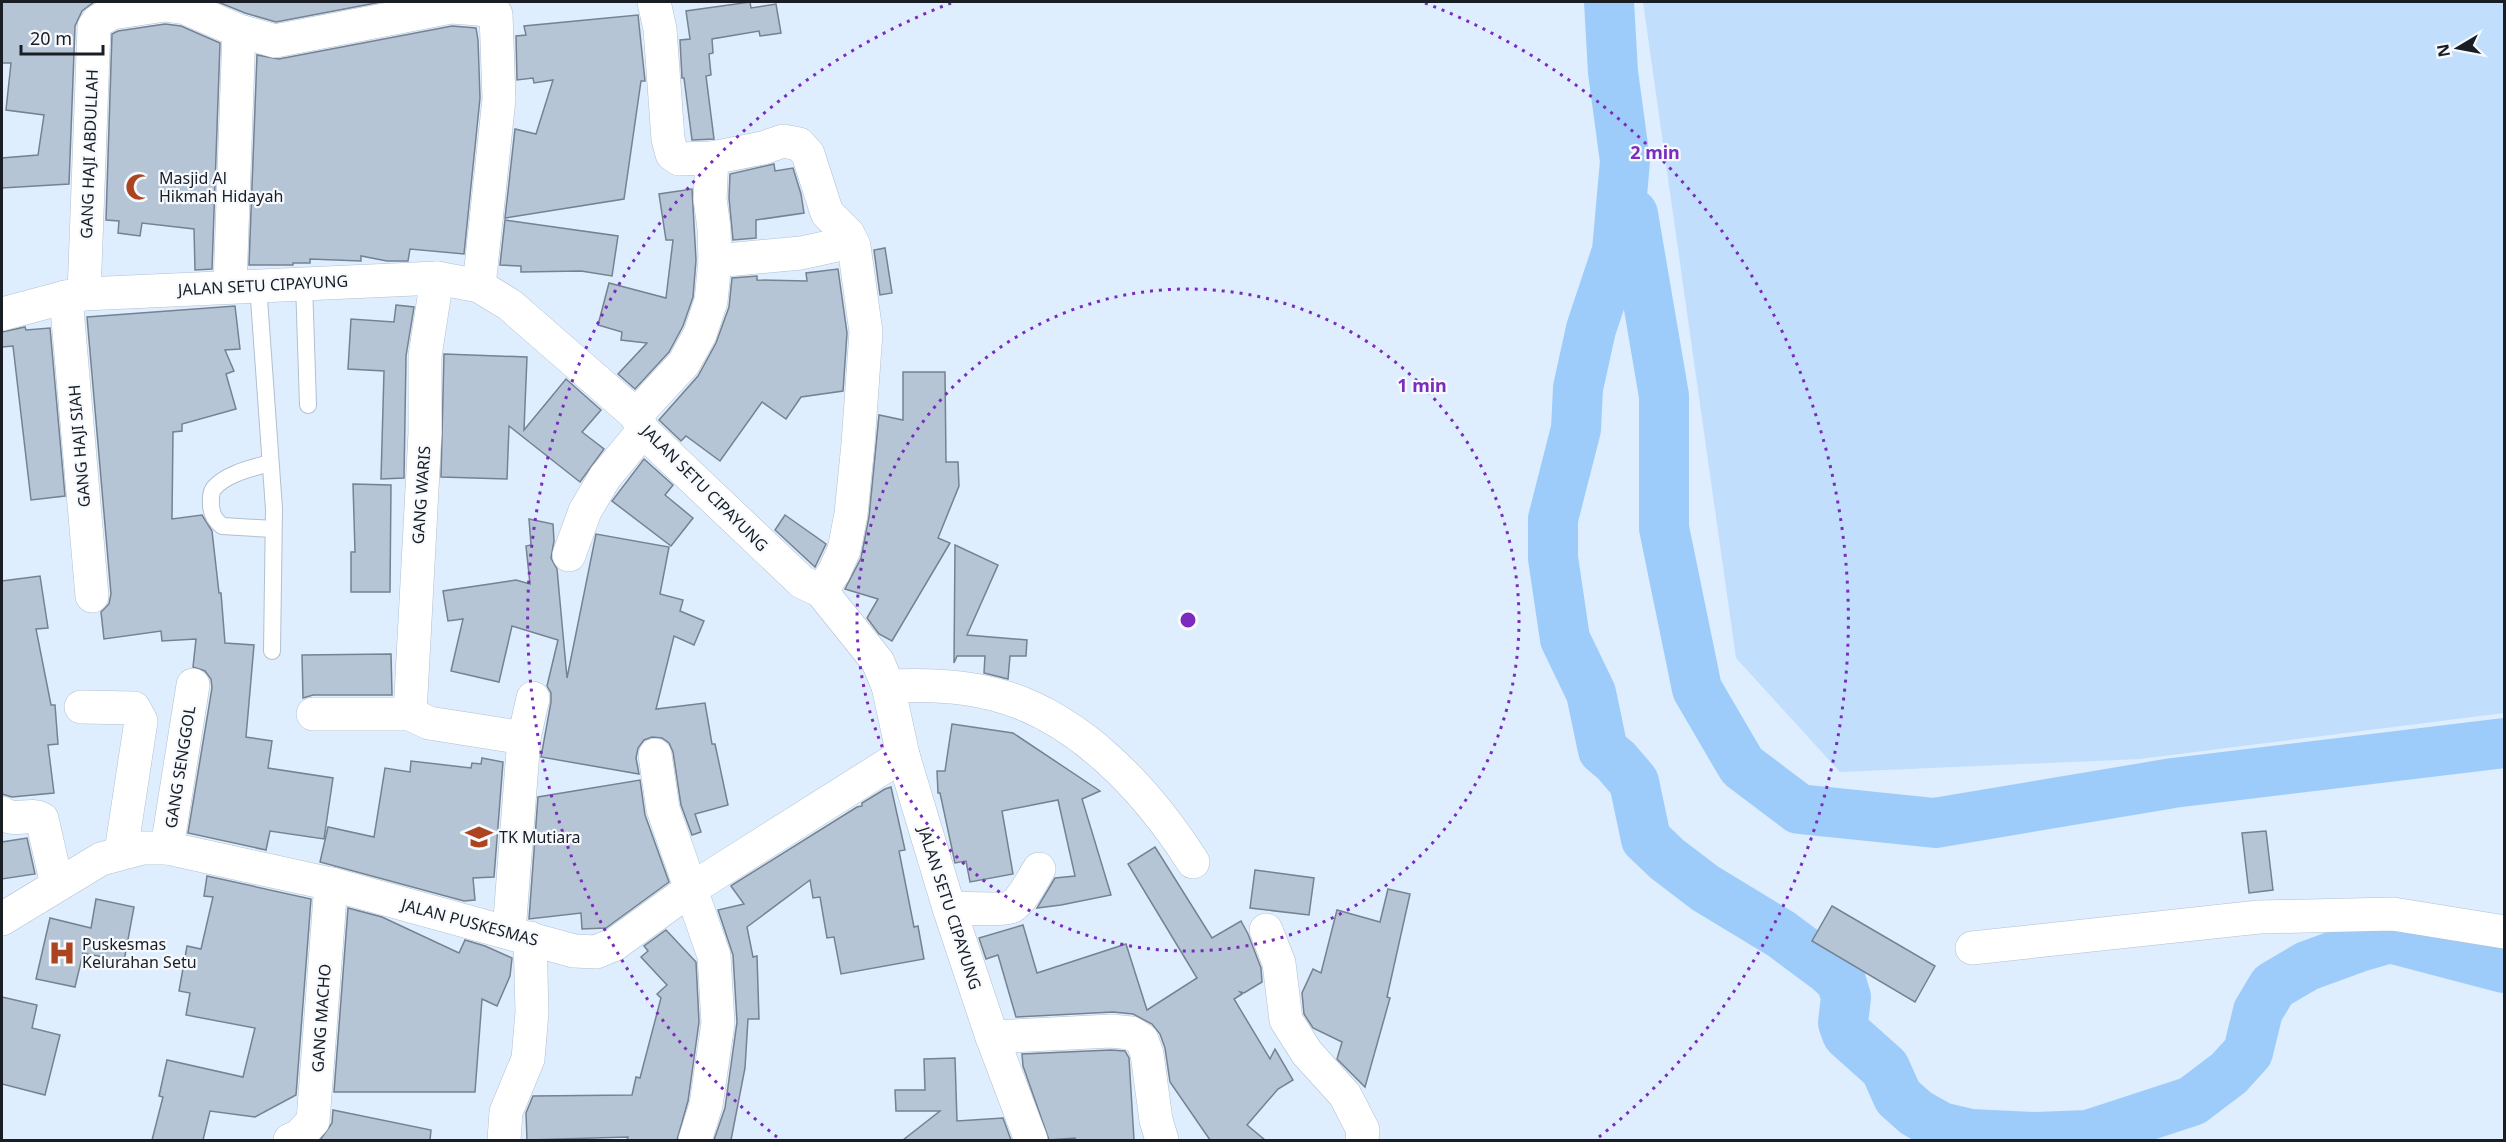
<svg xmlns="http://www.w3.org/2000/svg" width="2506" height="1142" viewBox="0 0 2506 1142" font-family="'Noto Sans',sans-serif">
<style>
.green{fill:#c1defc}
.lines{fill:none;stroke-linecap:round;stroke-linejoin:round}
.river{stroke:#9eccfa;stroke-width:50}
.building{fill:#b6c5d5;stroke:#748291;stroke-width:1.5}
.service-casing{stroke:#b0c0d0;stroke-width:18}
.minor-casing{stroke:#b0c0d0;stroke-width:34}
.tertiary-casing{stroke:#b0c0d0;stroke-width:34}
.service{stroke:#fff;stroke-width:16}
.minor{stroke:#fff;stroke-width:33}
.tertiary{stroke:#fff;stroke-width:33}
.ring{fill:none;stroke:#7b2cbf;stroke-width:3;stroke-dasharray:3 6}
.labels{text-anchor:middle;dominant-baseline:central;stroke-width:4.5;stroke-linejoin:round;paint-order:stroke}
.street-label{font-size:16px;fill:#191e24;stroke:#f6f9fd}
.poi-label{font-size:16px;fill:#191e24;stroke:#f6f9fd;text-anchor:start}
.centre{fill:#7b2cbf;stroke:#f6f9fd;stroke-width:3}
.ring-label{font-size:18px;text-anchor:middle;font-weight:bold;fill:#7b2cbf;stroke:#f6f9fd;stroke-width:4.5;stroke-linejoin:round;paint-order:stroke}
</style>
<rect width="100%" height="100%" fill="#deeefe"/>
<path class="green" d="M1643 2H2504V713L2140 759 1840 772 1736 658Z"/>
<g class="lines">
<g class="river">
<path d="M1609 2 1613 72 1625 161 1617 251 1591 329 1578 388 1576 429 1553 519V558L1565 639 1591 693 1603 750 1616 761 1634 782 1646 839 1667 859 1705 888 1781 934 1828 969 1841 981 1846 997 1843 1023 1847 1034 1885 1068 1898 1097 1916 1113 1941 1127 1971 1134 2036 1137 2088 1135 2192 1101 2229 1073 2248 1052 2258 1011 2273 986 2307 966 2359 947 2390 938 2504 968"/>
<path d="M1633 214 1664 396V528L1697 689 1742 766 1799 809 1935 823 2173 783 2504 743"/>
</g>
</g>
<g class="building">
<path d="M2 2H94L82 11 75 26 69 184 2 188V158L38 155 44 115 6 110 11 63H2Z"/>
<path d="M218 2H381L276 22 245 13Z"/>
<path d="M750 2 751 8 776 4 781 33 760 36 759 31 712 39 713 53 709 54 711 75 706 76 714 139 692 140 684 78H682L680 40 690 39 686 11Z"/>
<path d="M638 15 645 81H641L624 199 505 218 515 129 536 134 553 80 534 83 533 78 517 80 516 36 526 35 524 26Z"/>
<path d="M165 24 181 26 220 43 212 269 195 270 194 229 142 223 140 236 118 233 119 221 106 220 112 34 118 31Z"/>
<path d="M452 26 476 28 478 40 480 98 464 254 410 249 408 261H387L361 256V261L310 259V263H293V265H249L257 55 279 59Z"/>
<path d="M774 164 775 171 793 168 801 194 804 213 756 220V238L733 240 729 198 730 174Z"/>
<path d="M692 189 696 260 693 297 683 326 669 352 635 389 618 374 647 343 621 340 622 332 598 325 609 283 666 298 673 240H666L659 194Z"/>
<path d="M505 220 618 236 612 276 581 271 521 272V266L500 265Z"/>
<path d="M885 248 892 293 880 295 874 250Z"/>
<path d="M838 269 847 333 843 391 801 397 786 419 762 402 720 461 686 436 681 441 659 420 698 376 716 343 729 307 732 278 757 276V280L807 281 806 273Z"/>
<path d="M396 305 414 307 406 356 404 478 381 479 384 371 348 369 351 319 394 322Z"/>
<path d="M235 306 240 349 225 350 234 371 226 374 236 409 182 424V431L173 432 172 519 202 515 212 531 219 593H221L225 643 254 645 246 737 272 741 268 768 333 778 324 839 270 831 266 850 188 833 212 688 211 679 205 671 193 667 196 639 162 641 161 631 104 639 101 612 109 604 111 594 87 317Z"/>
<path d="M25 327 26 330 50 328 65 496 31 500 13 346 2 347V332Z"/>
<path d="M444 354 527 357 524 430 566 379 601 410 582 432 604 449 580 482 509 426 507 479 441 477Z"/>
<path d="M903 372H945L946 462H958L959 486 938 538 950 543 892 641 879 634 867 618 878 599 845 589 861 558 869 517 879 415 903 420Z"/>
<path d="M644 459 673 485 665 495 693 518 671 546 612 501Z"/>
<path d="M353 484 391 485 390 592H351V552H355Z"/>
<path d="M785 515 826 544 815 567 775 530Z"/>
<path d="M529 519 553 524 554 541 551 558 557 569 567 678 596 534 669 547 660 594 683 600 680 611 704 621 694 645 674 636 656 709 705 703 712 744H715L728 805 695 814 701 832 692 835 681 805 673 752 669 743 662 738 652 737 644 740 638 748 636 758 639 774 541 757 551 702V693L547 686 558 640 512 626 499 682 451 671 463 619 448 621 443 591 516 580 530 584 526 546 531 545Z"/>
<path d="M955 545 998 565 967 635 1027 640 1026 656H1010L1008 679 984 673 985 656H957L954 663Z"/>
<path d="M40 576 48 628 36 629 51 705H55L58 744 48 745 54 793 12 797 2 794V581Z"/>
<path d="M391 654 392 695H313L303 698 302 655Z"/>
<path d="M952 724 1013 733 1100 791 1082 799 1111 895 1061 905 1037 908 1055 878 1075 876 1058 800 1002 811 1013 874 970 882 966 861 955 863 940 793H938L937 771H945Z"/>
<path d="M482 758 503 762 494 877 473 878 475 900 464 901 320 862 328 827 374 837 385 768 410 772 411 761 471 768 472 763 481 764Z"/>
<path d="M640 780 645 815 669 882 606 928 582 929 581 913 529 919 538 797Z"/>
<path d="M891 787 905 850 899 851 914 927 918 926 924 959 841 974 834 937 827 938 820 897 813 898 810 880 747 927 753 957 757 956 759 1019H748L745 1068 731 1140H714L725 1108 737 1022 733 955 718 910 744 904 731 886 732 885 857 807 862 806V803L885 789Z"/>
<path d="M2266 831 2273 890 2249 893 2242 833Z"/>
<path d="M27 838 35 874 2 879V842Z"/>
<path d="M1155 847 1212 938 1241 921 1248 934 1261 968 1262 982 1244 993 1240 992 1242 994 1234 999 1270 1059 1275 1049 1293 1080 1278 1089 1247 1125 1265 1140H1210L1170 1082 1165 1048 1160 1034 1152 1024 1133 1014 1113 1012 1016 1017 998 955 986 959 979 938 1023 925 1037 973 1126 944 1147 1010 1197 978 1128 864Z"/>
<path d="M1255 870 1314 878 1309 915 1250 908Z"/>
<path d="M207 876 311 899 296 1095 255 1117 210 1111 203 1140H152L163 1097 159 1096 167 1060 243 1077 255 1028 186 1015 190 993 179 991 187 946 201 949 213 897 204 896Z"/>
<path d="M1388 889 1410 894 1387 997 1390 998 1365 1087 1337 1059 1342 1042 1313 1028 1304 1014 1302 993 1313 969 1321 973 1337 910 1380 922Z"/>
<path d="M96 899 134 907 124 961 83 953 75 987 36 979 50 918 91 928Z"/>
<path d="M1832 906 1935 966 1915 1002 1812 941Z"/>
<path d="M348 908 382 917 459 953 465 940 485 946 512 958 510 976 497 1006 482 999 475 1092H334Z"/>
<path d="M666 930 696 962 699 1022 688 1101 677 1140H627L628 1137 527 1140 526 1113 533 1096 632 1095 636 1077 640 1078 661 998 657 994 667 985 641 957 648 951 644 946Z"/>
<path d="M2 997 37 1005 32 1028 60 1035 45 1095 2 1084Z"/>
<path d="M1111 1050 1125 1051 1129 1058 1134 1140H1075V1138L1049 1140 1023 1066 1022 1054Z"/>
<path d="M955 1058 957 1121 1003 1118 1011 1140H903L940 1111H896L895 1090H925L924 1059Z"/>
<path d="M333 1110 431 1130 430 1140H320L332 1123Z"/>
</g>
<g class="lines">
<defs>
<g id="service">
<path d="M304 283 308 405"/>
<path d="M258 285 274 509 272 651"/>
<path d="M270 463C253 468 227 473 214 488 210 493 211 500 211 506 212 515 215 520 222 526L273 529"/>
</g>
<g id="minor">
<path d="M654 2 660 29 668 139 672 154 679 159 712 158"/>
<path d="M715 261 801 253 833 246 848 234"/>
<path d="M230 286 239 31"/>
<path d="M84 294 94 27 98 21 112 13 165 5 186 8 239 31 275 41 451 7 479 9 496 14 499 99 479 286"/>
<path d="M66 297 92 596"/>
<path d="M636 415 684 363 700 334 711 301 715 261 714 228 710 199 712 158 763 148 783 141 799 144 808 154 827 213 848 234 854 246 866 332 858 444 851 514 844 550 834 572 821 591"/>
<path d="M569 555 585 511 605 477 643 431"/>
<path d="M888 686C924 685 958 685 993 694 1078 715 1147 790 1193 862"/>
<path d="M81 707 134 708 141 721 121 852"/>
<path d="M313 714H410L429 723 524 738"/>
<path d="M410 714 425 433V356L437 278"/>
<path d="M655 755 663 809 714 956 718 1023 706 1105 695 1140"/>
<path d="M2 813C14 823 29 812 42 819L57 885"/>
<path d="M167 848 193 685"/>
<path d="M949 908C960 908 1005 910 1011 907 1023 900 1032 880 1039 869"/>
<path d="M2 919 101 859 142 848H167L331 884 574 951 596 952 615 944 691 889 903 755"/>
<path d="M1266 930 1279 963 1286 1020 1307 1053 1345 1095 1363 1130 1362 1140"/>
<path d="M509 932 524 738 533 698"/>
<path d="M1972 948 2259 917 2393 914 2504 932"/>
<path d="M992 1037 1111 1031 1131 1033 1142 1040 1147 1054 1156 1120 1162 1140"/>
<path d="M290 1140 299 1136 313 1121 331 884"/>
<path d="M504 1140 506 1112 528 1059 532 1012 530 938"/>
</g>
<path id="tertiary" d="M2 314 66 297 84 294 437 278 479 286 510 305 636 415 643 431 802 582 821 591 878 662 888 686 903 755 949 908 992 1037 1031 1140"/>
</defs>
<use href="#service" class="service-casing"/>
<use href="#minor" class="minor-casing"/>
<use href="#tertiary" class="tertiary-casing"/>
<use href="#service" class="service"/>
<use href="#minor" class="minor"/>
<use href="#tertiary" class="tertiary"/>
</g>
<g class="ring">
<circle cx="1188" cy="620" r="331"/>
<path d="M777 1137A661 661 0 0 1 951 3M1425 3A661 661 0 0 1 1599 1137"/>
</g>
<defs>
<symbol id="mosque-bare" viewBox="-9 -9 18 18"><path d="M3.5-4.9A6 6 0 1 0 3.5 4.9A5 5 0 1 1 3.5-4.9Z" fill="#ab441f" stroke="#f6f9fd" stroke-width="2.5" paint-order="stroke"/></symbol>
<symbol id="school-bare" viewBox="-9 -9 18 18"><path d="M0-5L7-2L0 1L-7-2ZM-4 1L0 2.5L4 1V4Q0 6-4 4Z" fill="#ab441f" stroke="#f6f9fd" stroke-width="2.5" paint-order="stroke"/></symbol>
<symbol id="hospital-bare" viewBox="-9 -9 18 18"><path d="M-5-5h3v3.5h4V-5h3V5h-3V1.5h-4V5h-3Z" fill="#ab441f" stroke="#f6f9fd" stroke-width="2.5" paint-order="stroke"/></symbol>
</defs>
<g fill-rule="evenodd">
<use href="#mosque-bare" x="120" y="168" width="38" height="38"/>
<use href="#school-bare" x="460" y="818" width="38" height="38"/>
<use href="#hospital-bare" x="43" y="934" width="38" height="38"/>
</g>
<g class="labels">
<g class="street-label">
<text transform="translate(89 154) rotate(-88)">GANG HAJI ABDULLAH</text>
<text transform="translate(263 285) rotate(-3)">JALAN SETU CIPAYUNG</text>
<text transform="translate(79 446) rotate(-95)">GANG HAJI SIAH</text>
<text transform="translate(705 488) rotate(45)">JALAN SETU CIPAYUNG</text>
<text transform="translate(421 495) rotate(-86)">GANG WARIS</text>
<text transform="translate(180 767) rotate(-81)">GANG SENGGOL</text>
<text transform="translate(950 908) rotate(72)">JALAN SETU CIPAYUNG</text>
<text transform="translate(470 922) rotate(15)">JALAN PUSKESMAS</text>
<text transform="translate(321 1018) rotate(-86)">GANG MACHO</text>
</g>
<g class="poi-label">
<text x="159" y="178">Masjid Al<tspan x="159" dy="18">Hikmah Hidayah</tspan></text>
<text x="499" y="837">TK Mutiara</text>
<text x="82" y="944">Puskesmas<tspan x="82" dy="18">Kelurahan Setu</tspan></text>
</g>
</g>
<circle cx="1188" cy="620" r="9" class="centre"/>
<g class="ring-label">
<text x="1655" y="159">2 min</text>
<text x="1422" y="392">1 min</text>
</g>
<rect width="2506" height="1142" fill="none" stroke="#191e24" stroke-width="6"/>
<g transform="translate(2458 48) rotate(260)" stroke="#f6f9fd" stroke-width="4.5" paint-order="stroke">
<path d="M0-4.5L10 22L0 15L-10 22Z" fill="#191e24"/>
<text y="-9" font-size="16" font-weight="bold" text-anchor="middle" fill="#191e24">N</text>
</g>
<path d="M21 45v9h82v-9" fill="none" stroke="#191e24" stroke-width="3"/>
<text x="30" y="45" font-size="18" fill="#191e24" stroke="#f6f9fd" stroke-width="4.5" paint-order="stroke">20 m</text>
</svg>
